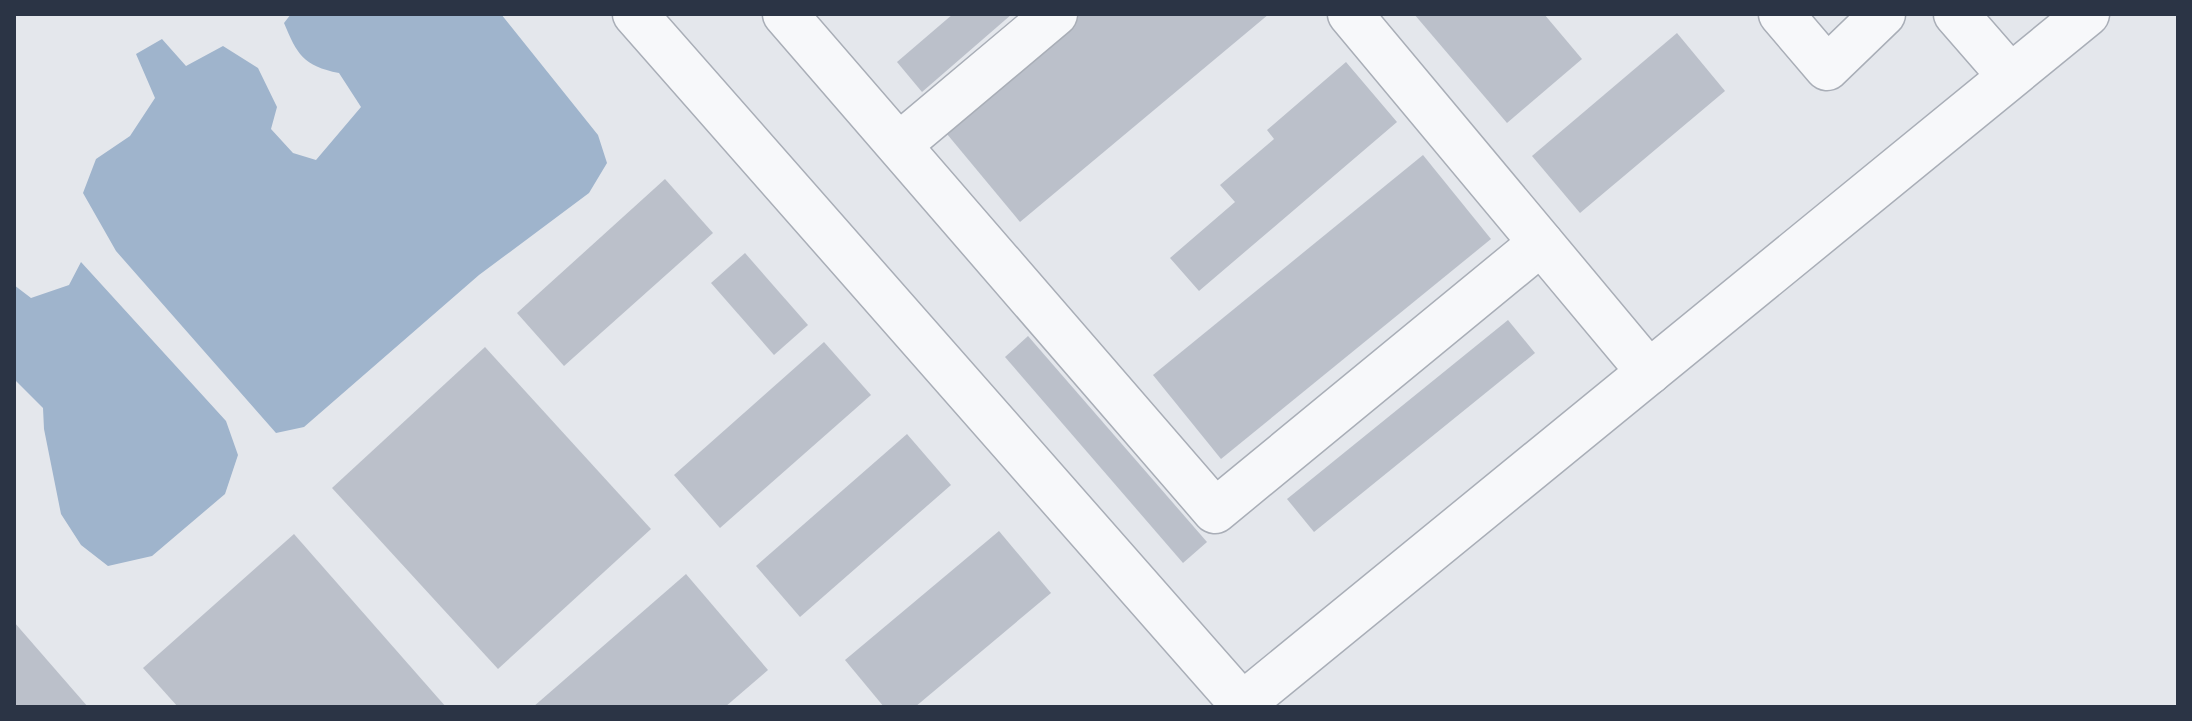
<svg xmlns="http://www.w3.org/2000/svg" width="2192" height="721" viewBox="0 0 2192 721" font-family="Rubik,sans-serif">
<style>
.water{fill:#9fb4cc}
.building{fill:#bbc0ca}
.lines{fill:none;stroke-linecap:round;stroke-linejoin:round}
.minor-casing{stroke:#a9aeb7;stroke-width:47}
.minor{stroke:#f7f8fa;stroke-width:44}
</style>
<rect width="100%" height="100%" fill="#e4e7ec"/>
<g class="water">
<path d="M291 14H501L598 135 607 163 589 193 479 275 304 427 276 433 116 251 83 193 96 159 130 136 155 98 136 54 162 39 186 66 223 46 258 68 277 107 271 129 293 153 316 160 361 107 339 73C303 66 297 54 284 23Z"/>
<path d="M81 262 226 421 238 455 225 494 152 556 108 566 81 545 61 514 44 429 43 408 14 379V285L31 298 69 285Z"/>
</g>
<g class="building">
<path d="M953 14H1012L922 92 897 62Z"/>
<path d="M1078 14H1269L1020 222 942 128Z"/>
<path d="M1414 14H1544L1582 59 1507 123Z"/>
<path d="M1677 33 1725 91 1580 213 1532 156Z"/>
<path d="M1346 62 1397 122 1199 291 1170 258 1235 202 1220 185 1274 139 1267 130Z"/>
<path d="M1423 155 1491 239 1221 459 1153 375Z"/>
<path d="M665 179 713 233 564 366 517 313Z"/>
<path d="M745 253 808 325 774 355 711 283Z"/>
<path d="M1508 320 1535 353 1314 532 1287 499Z"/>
<path d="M1028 336 1207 542 1183 563 1005 357Z"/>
<path d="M824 342 871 395 720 528 674 475Z"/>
<path d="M485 347 651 529 498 669 332 488Z"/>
<path d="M907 434 951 485 800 617 756 566Z"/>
<path d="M999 531 1051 593 915 707H884L845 660Z"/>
<path d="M294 534 446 707H178L143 668Z"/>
<path d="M686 574 768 670 725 707H533Z"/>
<path d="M14 622 88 707H14Z"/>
</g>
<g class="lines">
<defs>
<g id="minor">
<path d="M635 14 1242 704"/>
<path d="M785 14 1215 511 1541 243"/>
<path d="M1350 14 1649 372"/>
<path d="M1781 14 1827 68 1883 14"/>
<path d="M1956 14 2010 76"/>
<path d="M899 145 1055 14"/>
<path d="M1239 707 2087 14"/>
</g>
</defs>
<use href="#minor" class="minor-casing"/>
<use href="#minor" class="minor"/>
</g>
<rect width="2192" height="721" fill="none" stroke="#2b3445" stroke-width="32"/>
</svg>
